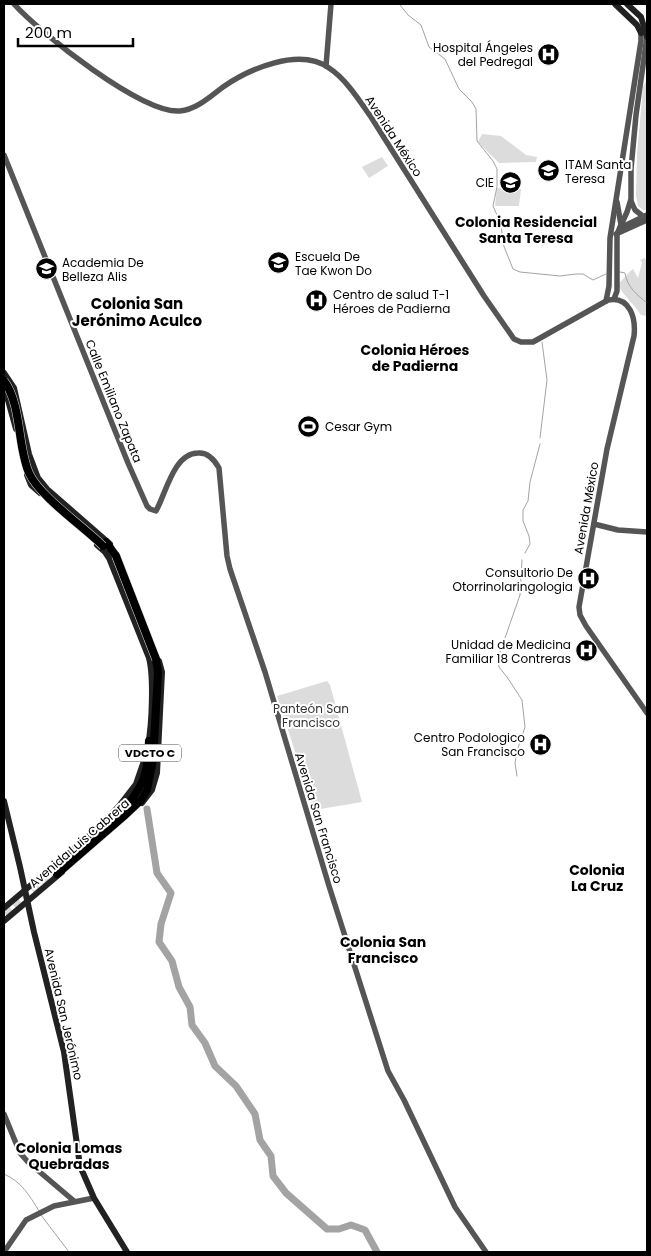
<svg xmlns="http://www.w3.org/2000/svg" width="651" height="1256" viewBox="0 0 651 1256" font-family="Poppins,sans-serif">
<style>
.green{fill:#dcdcdc}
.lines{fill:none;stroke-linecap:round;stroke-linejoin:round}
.stream{stroke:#a3a3a3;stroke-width:1}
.river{stroke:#a3a3a3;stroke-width:7}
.motorway-tunnel{stroke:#d9d9d9;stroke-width:8;stroke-dasharray:8 4;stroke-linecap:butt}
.motorway-casing{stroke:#dbdbdb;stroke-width:9}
.tertiary{stroke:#555;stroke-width:5.5}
.secondary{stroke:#222;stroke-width:6}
.motorway{stroke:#000;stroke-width:8}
.motorway-bridge-casing{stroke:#dbdbdb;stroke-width:9;stroke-linecap:butt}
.motorway-bridge{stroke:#000;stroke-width:8}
.labels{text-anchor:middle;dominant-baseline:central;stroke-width:4;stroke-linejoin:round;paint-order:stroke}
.shield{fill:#fff;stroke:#4c4c4c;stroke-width:1}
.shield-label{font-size:11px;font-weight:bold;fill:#000}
.poi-label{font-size:12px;fill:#000;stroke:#fff;text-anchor:end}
.street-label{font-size:12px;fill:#000;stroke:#fff}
.park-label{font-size:12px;fill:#333;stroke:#fff}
.neighbourhood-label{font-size:14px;font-weight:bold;fill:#000;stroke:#fff}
.quarter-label{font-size:15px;font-weight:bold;fill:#000;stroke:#fff}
</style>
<rect width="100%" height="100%" fill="#fff"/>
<g class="green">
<path d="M647 80V210H643L638 206 636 195 637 154 643 87Z"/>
<path d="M482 134 501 136 526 155 537 157 536 162 499 163 478 142Z"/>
<path d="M382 157 388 166 369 178 362 167Z"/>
<path d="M497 188 521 189 519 206H495Z"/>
<path d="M644 258 647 260V316L641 315C634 304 624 296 617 284 624 280 626 274 633 269L638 278 642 263 640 260Z"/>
<path d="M327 681 330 685 362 802 314 810 277 696Z"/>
</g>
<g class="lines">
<g class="stream">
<path d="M400 5 408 15 421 25 429 47 445 59 459 89 472 102 476 109 477 141 493 161 497 169V187L493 206 501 224 503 244 513 269 520 272 560 276 576 274H583L593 280 606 274"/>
<path d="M620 272 625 273C627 287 637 295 647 303"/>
<path d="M540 438 547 380 542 342"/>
<path d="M525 553 530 544 529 536 523 521V510L528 501 530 482 540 444"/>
<path d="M517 776 515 763 517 751 525 727 522 700 507 677 499 667 498 658 520 595 522 560"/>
<path d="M4 1174C22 1182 29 1195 39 1211"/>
<path d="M41 1215 69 1252"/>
</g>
<path class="river" d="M147 809 157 873 171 893 161 924 159 942 172 961 179 987 190 1007 192 1025 205 1043 215 1066 236 1086 255 1114 260 1140 271 1156 273 1176 286 1193 327 1229H339L351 1225 365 1230 377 1252"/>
<path class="motorway-tunnel" d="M4 913 53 871"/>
<defs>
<g id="motorway">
<path d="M106 542 116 556"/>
<path d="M120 814C143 788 148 775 149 741"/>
<path d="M57 874 124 816 141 800 147 790 153 760 158 673 156 659"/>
</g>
</defs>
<use href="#motorway" class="motorway-casing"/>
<g class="tertiary">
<path d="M14 4C40 33 142 114 180 111 196 110 211 96 223 87 249 69 299 47 329 68 346 79 359 100 371 117L484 296 514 339 521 342H533L608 300C630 296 636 318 634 336L607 449 579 607 580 615 586 626 647 713"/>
<path d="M326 66 331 4"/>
<path d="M4 155 128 463 147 506 150 509 156 511C166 493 174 453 198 453 208 452 214 459 219 468L227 556 230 569 265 672 329 886 388 1071 404 1100 455 1207 486 1252"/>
<path d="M631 201 635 210 644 217"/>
<path d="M617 202 621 225"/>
<path d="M620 228 647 215"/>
<path d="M616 234 647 220"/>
<path d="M614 299 617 291V234L627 212 631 199V169L636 115 647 37"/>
<path d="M606 301 609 286 610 238 641 41V33"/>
<path d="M594 524 618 530 647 532"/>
<path d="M4 1114 20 1153 28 1162 74 1201"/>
<path d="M4 1252 26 1220 54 1206 94 1198"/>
</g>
<g class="secondary">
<path d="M615 4 637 25 641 33"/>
<path d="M627 4 641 17 647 37"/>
<path d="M4 373 14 388 29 454 38 478 47 489 110 544"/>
<path d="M4 386 16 429"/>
<path d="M27 475 31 485 40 493"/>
<path d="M97 545 105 552 109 558 149 658C154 677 152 725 148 745"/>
<path d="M4 801 20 867 34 932 64 1052 80 1166 94 1198 127 1252"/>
<path d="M142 803 152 790 157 773 162 672 159 661"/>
<path d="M4 908 98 828 119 806 136 784 146 755"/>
<path d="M4 921 62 872"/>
</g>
<use href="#motorway" class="motorway"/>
<defs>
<g id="motorway-bridge">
<path d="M4 381C22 405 17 446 29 473 40 497 83 526 103 546"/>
<path d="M116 556 156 659"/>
</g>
</defs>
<use href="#motorway-bridge" class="motorway-bridge-casing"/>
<use href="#motorway-bridge" class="motorway-bridge"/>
</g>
<defs>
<symbol id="hospital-disc" viewBox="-11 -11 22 22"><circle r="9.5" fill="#000" stroke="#fff"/><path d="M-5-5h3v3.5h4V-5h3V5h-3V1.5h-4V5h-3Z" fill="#fff"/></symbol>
<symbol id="university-disc" viewBox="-11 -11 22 22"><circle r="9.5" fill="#000" stroke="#fff"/><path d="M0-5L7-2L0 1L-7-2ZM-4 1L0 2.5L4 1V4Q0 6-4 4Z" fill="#fff"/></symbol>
<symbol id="stadium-disc" viewBox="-11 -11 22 22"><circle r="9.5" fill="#000" stroke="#fff"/><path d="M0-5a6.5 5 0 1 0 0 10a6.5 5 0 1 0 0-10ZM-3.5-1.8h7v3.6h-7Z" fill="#fff"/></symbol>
</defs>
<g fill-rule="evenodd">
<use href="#hospital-disc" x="536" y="42" width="25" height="25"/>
<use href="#university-disc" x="536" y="158" width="25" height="25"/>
<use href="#university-disc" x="498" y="170" width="25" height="25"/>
<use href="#university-disc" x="266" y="250" width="25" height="25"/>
<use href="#university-disc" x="34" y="256" width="25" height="25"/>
<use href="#hospital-disc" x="304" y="288" width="25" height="25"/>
<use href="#stadium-disc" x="296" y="414" width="25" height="25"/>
<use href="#hospital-disc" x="576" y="566" width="25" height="25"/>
<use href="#hospital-disc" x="574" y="638" width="25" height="25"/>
<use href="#hospital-disc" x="528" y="732" width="25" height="25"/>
</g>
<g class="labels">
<rect class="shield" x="119" y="744.5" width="62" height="17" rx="4"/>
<g class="shield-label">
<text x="150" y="753">VDCTO C</text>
</g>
<g class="poi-label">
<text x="533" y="47">Hospital Ángeles<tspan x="533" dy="14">del Pedregal</tspan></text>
<text x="565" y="164" text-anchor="start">ITAM Santa<tspan x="565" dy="14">Teresa</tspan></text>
<text x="494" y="182">CIE</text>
<text x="295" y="256" text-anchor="start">Escuela De<tspan x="295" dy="14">Tae Kwon Do</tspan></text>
<text x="62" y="262" text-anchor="start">Academia De<tspan x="62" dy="14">Belleza Alis</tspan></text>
<text x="333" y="294" text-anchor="start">Centro de salud T-1<tspan x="333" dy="14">Héroes de Padierna</tspan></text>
<text x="325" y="426" text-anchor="start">Cesar Gym</text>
<text x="573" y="572">Consultorio De<tspan x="573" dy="14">Otorrinolaringologia</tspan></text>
<text x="571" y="644">Unidad de Medicina<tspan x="571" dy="14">Familiar 18 Contreras</tspan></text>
<text x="525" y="737">Centro Podologico<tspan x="525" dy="14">San Francisco</tspan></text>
</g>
<g class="street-label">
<text transform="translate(394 136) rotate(57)">Avenida México</text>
<text transform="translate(114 401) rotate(68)">Calle Emiliano Zapata</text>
<text transform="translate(586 508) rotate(-80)">Avenida México</text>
<text transform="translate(319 818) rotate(73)">Avenida San Francisco</text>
<text transform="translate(79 843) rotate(-41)">Avenida Luis Cabrera</text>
<text transform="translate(64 1014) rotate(77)">Avenida San Jerónimo</text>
</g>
<g class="park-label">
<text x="311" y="708">Panteón San<tspan x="311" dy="14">Francisco</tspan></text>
</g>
<g class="neighbourhood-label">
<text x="526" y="222">Colonia Residencial<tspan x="526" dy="16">Santa Teresa</tspan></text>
<text x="415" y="350">Colonia Héroes<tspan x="415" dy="16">de Padierna</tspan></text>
<text x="597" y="870">Colonia<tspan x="597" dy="16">La Cruz</tspan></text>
<text x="383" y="942">Colonia San<tspan x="383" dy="16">Francisco</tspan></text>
<text x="69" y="1148">Colonia Lomas<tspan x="69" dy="16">Quebradas</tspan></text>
</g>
<g class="quarter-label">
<text x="137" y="303">Colonia San<tspan x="137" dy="17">Jerónimo Aculco</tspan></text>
</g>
</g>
<rect width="651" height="1256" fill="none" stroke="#000000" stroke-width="10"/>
<path d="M18 38v8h115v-8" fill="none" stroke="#000000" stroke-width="2.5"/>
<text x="25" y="38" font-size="15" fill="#000000" stroke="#ffffff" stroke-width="4" paint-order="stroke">200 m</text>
</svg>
